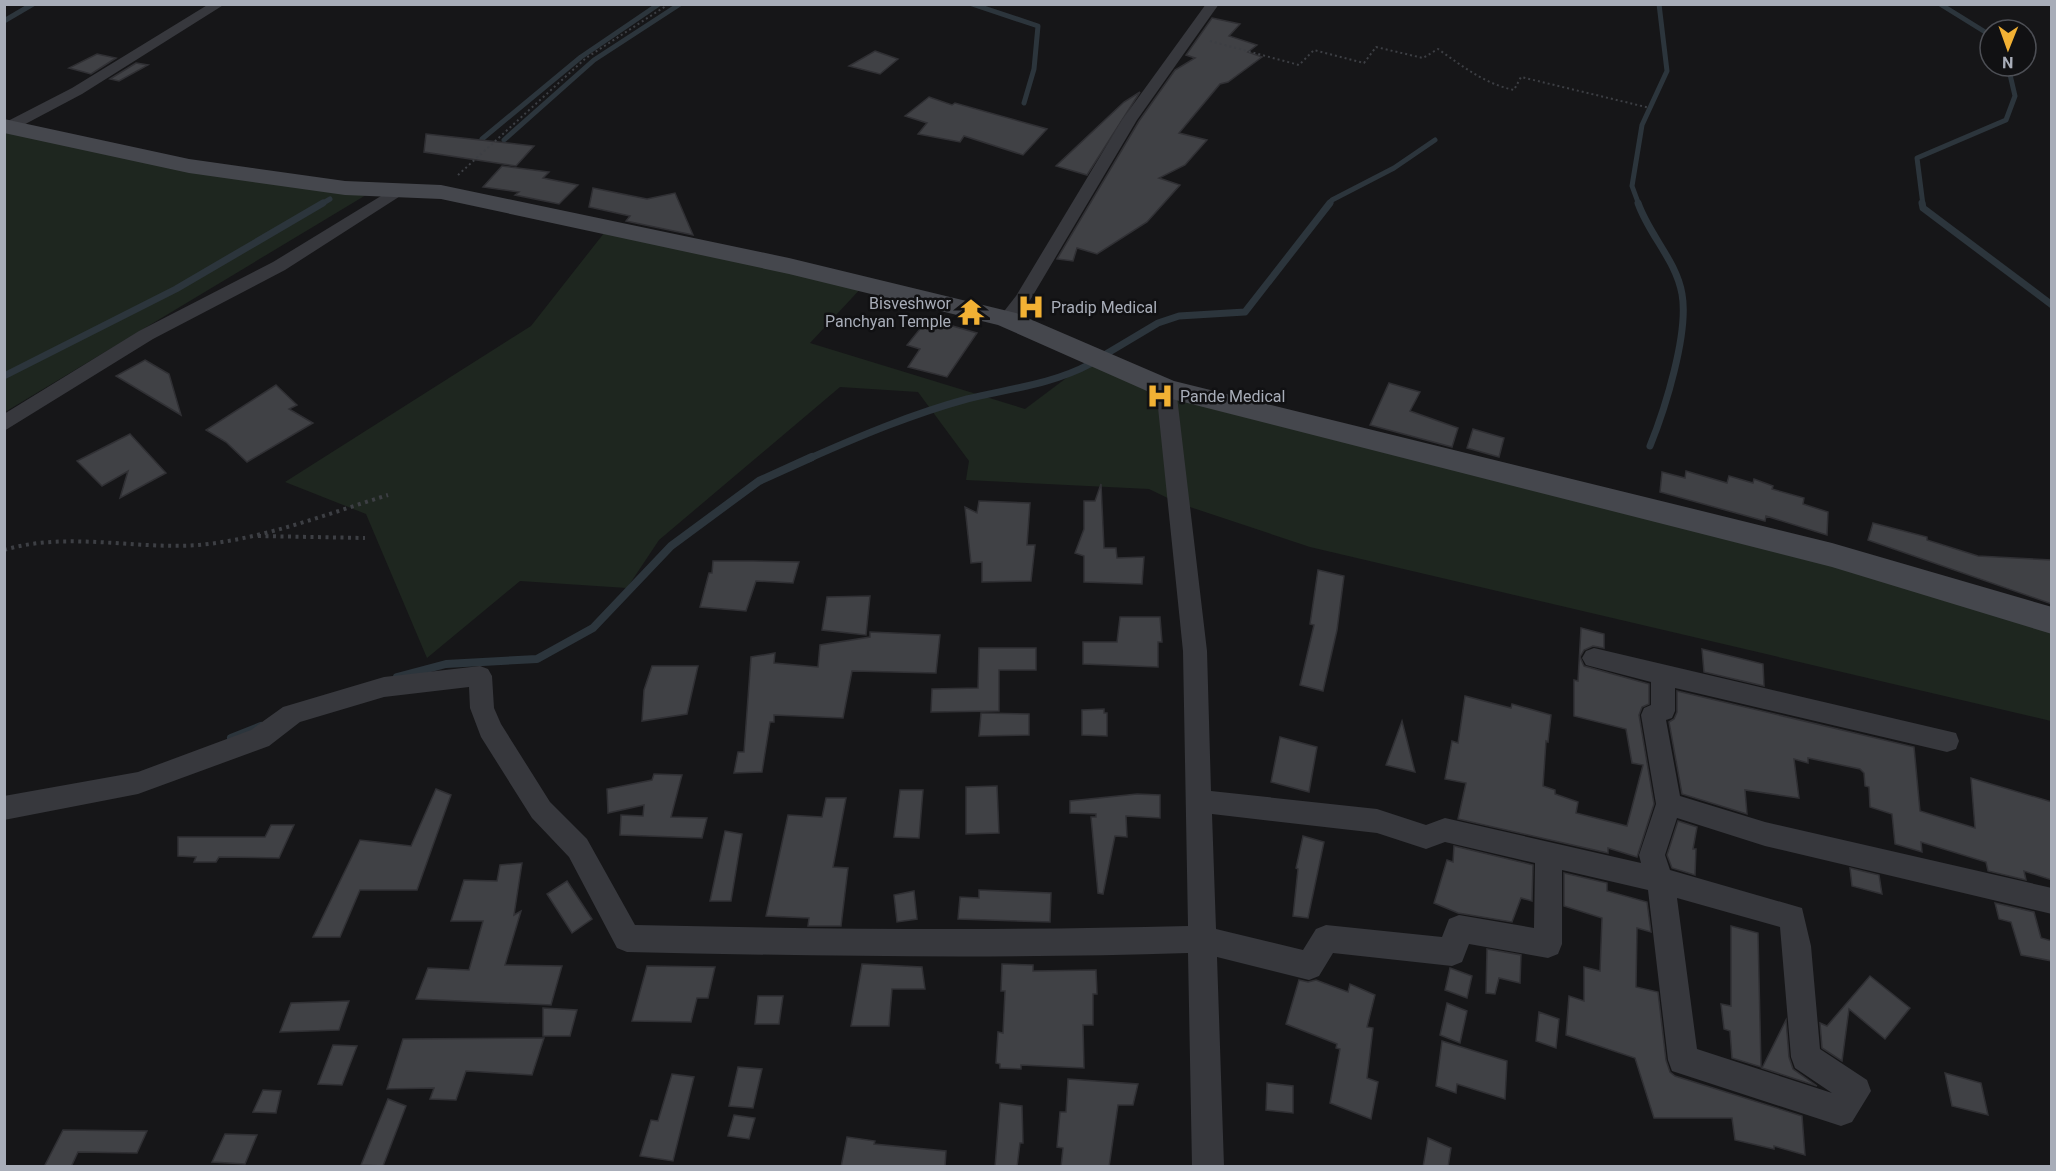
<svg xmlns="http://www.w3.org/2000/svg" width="2056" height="1171" viewBox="0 0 2056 1171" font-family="Roboto,sans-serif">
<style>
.green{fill:#1e261f}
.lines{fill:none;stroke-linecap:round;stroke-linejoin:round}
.stream-far2{stroke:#2c353c;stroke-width:5}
.stream-far1{stroke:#2c353c;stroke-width:7}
.stream{stroke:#2c353c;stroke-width:8}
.building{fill:#404145;stroke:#303034;stroke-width:1.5}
.path-far1{stroke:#3d3f44;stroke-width:2;stroke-dasharray:2 3;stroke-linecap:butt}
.path{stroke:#3d3f44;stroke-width:4;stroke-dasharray:3 4.5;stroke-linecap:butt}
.street{fill:#37383d;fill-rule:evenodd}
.secondary{fill:#45474d;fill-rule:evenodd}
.labels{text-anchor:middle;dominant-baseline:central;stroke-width:5;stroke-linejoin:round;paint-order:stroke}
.poi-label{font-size:16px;fill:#a8adb8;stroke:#111113;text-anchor:start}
</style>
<rect width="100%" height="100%" fill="#161618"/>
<g class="green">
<path d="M5 126 189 166 376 189 5 412Z"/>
<path d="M608 228 864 285 810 343 1025 409 1093 358 1166 388 2051 621V721L1310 547 1178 503 1149 489 966 480 969 461 918 392 840 387 659 540 627 588 520 581 427 658 366 514 285 482 531 326Z"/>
</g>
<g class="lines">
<g class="stream-far2">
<path d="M972 4 1038 26 1034 69 1024 103"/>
<path d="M1940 4 1990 35"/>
<path d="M4 21 33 4"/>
<path d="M482 139 581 57 659 4"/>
<path d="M504 140 594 60 680 4"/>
<path d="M320 205 330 199"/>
<path d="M1328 205 1332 200 1394 168 1435 140"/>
<path d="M1639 205 1632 186 1642 125 1667 71 1659 4"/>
<path d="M1923 205 1917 158 2006 120 2015 96 2008 66"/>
</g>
<g class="stream-far1">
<path d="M1638 203C1649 235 1676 260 1682 294 1689 333 1665 409 1650 446"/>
<path d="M1922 203 1923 208 2052 305"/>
<path d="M1106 354 1158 323 1179 316 1245 312 1330 203"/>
<path d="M4 376 176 289 323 203"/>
<path d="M808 459C860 436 912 414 967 399 1008 389 1053 384 1090 364"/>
</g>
<g class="stream">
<path d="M397 677 446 664 537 659 593 628 671 546 759 481 812 457"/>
<path d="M231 738 261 726"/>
</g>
</g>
<g class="building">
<path d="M1212 18 1240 24 1229 36 1257 45 1248 52 1262 57 1228 82 1220 84 1179 133 1207 140 1185 165 1159 178 1180 185 1147 222 1097 254 1077 248 1073 261 1057 259 1139 121 1175 70 1195 58 1186 55Z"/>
<path d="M875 51 898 59 880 74 849 66Z"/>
<path d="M97 54 116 58 91 74 69 68Z"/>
<path d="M136 63 148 65 119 81 110 79Z"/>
<path d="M1140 92 1087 175 1056 166 1124 102Z"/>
<path d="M929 97 952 105 955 103 1047 129 1023 155 964 136 960 142 918 134 927 123 905 116Z"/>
<path d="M426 134 534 146 516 166 424 152Z"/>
<path d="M502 166 549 172 543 178 578 185 559 204 515 195 519 192 483 187Z"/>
<path d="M593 188 647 199 675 193 693 235 626 221 630 216 589 207Z"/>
<path d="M928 319 977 333 947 377 908 367 920 349 907 345Z"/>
<path d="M145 360 169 374 181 415 116 376Z"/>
<path d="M1389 383 1420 392 1410 411 1458 428 1452 447 1370 425Z"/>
<path d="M276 385 297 405 289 409 313 423 247 462 226 442 206 430Z"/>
<path d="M1473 429 1504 438 1499 457 1467 448Z"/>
<path d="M130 434 166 473 120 498 128 471 102 486 77 461Z"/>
<path d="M1686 471 1727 483 1729 476 1753 483 1754 479 1773 486 1772 489 1804 498 1803 504 1828 512 1827 535 1766 516 1765 521 1660 492 1662 472 1685 478Z"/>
<path d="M1101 484 1104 548H1116L1117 558 1144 557 1142 584 1084 582V556L1075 553 1084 529V501H1095Z"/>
<path d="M979 501 1030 503 1027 545H1035L1031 581 982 582V562L971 563 965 507 977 513Z"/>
<path d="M1873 523 1927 537V540L1978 556 2052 560V604L1868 540Z"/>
<path d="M713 561H754L799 562 793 583 756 581 746 611 700 607 709 573H712Z"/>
<path d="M1318 570 1344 576 1337 630 1323 691 1300 685 1314 625 1310 624Z"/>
<path d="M870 596 866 635 822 630 827 597Z"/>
<path d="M1120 617H1160L1162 642H1158V667L1083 664V642H1117Z"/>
<path d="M1581 628 1604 634V648L1593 646 1584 650 1580 657 1584 666 1649 684V704L1642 707 1639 715 1654 804 1637 857 1608 848V853L1458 819 1466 783 1445 779 1452 741 1458 743 1465 696 1511 708 1512 704 1551 715 1548 742 1546 741 1543 786 1555 790V794L1578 802 1576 813 1627 826 1643 765 1632 763 1626 729 1574 716V680L1578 681Z"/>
<path d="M870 632 940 635 936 673 852 671 843 718 774 715V722H770L762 772 734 773 738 752H744L751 657 775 653 774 663 818 667 820 645 870 637Z"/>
<path d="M979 648H1036V670H999V711L931 712 932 689 978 688Z"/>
<path d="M1702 649 1763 664 1764 686 1704 672Z"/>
<path d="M652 666H698L687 714 642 721 644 690Z"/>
<path d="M1677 691 1914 747 1920 811 1975 828 1971 778 2052 802V880L2024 871 2026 880 1988 871 1986 862 1921 842 1922 852 1895 844 1892 814 1870 807 1869 787 1865 786 1864 773 1860 769 1808 758V763L1794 759 1799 798 1745 790 1747 814 1682 794 1669 722 1674 719 1677 712Z"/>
<path d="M1104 709V713H1107V736L1082 735V710Z"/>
<path d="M981 713 1029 714V735L979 736Z"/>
<path d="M1402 721 1415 772 1386 765Z"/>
<path d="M1280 737 1317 747 1309 792 1271 782Z"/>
<path d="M654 774 682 775 671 817 707 818 702 838 620 835 621 815 643 816 644 805 608 813 607 789 652 780Z"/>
<path d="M997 786 999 833 966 834V787Z"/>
<path d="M436 789 451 795 417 890H360L340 937H313L360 840 411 846Z"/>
<path d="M900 790H923L919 838 894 837Z"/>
<path d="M1137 794 1160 795V818L1126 816 1127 837 1115 836 1103 894 1098 893 1091 817H1096V814L1070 813V801Z"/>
<path d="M826 798H846L833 867 848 868 841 926H808L809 918 766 916 788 815 822 817Z"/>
<path d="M1678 821 1697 827 1693 849H1696L1695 875 1672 868 1667 855Z"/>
<path d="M271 825H294L279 858 219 857 216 862H194L196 857 178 856V837H265Z"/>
<path d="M725 831 742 834 731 901H710Z"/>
<path d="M1303 836 1324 842 1308 918 1293 916 1298 869 1296 868Z"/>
<path d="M1454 846 1533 865 1532 901 1521 898 1512 922 1458 913 1434 903 1447 860 1453 862Z"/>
<path d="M522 863 514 915 521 911 505 965 562 966 551 1005 416 999 428 968 469 970 483 921H451L464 880 497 881 500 865Z"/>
<path d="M1850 868 1879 875 1882 894 1852 886Z"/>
<path d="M1564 873 1607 883V891L1647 902 1651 932 1637 928 1636 987 1658 992 1666 1060 1670 1072 1675 1076 1802 1116 1805 1155 1774 1146V1149L1735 1140 1732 1118H1654L1635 1058 1566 1035 1569 996 1584 1001V967L1600 971 1602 918 1564 906Z"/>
<path d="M567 881 592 919 572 933 547 894Z"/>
<path d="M979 890 1051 893 1050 922 958 919 960 897 979 898Z"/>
<path d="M914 891 917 919 897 922 894 895Z"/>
<path d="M1995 903 2034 912 2041 938 2052 941V961L2021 955 2011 922 1999 919Z"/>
<path d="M1731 926 1758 933 1761 1067 1732 1058 1730 1031 1724 1029 1721 1004 1731 1006Z"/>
<path d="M1487 949 1521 955 1520 983 1499 978 1495 994 1486 993Z"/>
<path d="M862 964 922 967 925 989H892L889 1026H851Z"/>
<path d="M1002 964 1033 965V971L1096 970 1097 994H1093V1025H1083L1084 1068 1021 1065V1069L1000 1068V1064L996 1063 998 1032 1003 1033 1005 991H1001Z"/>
<path d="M647 966 715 967 708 998H697L691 1022 632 1021Z"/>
<path d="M1450 968 1472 976 1467 998 1445 990Z"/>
<path d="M1870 976 1910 1008 1885 1039 1849 1009 1842 1061 1822 1048 1820 1023 1827 1026Z"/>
<path d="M1299 980 1308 982 1316 980 1348 992 1350 984 1375 995 1367 1027 1373 1028 1367 1078 1378 1082 1371 1119 1330 1103 1340 1049 1336 1048 1337 1044 1286 1024Z"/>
<path d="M758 996H783L779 1024H755Z"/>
<path d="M349 1001 339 1030 280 1032 291 1003Z"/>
<path d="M1447 1003 1467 1011 1460 1043 1440 1035Z"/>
<path d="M543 1008 577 1010 570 1036H543Z"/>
<path d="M1539 1012 1559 1019 1556 1048 1536 1041Z"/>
<path d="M1786 1020 1789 1057 1793 1069 1817 1086 1762 1068Z"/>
<path d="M544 1038 532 1075 466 1071 456 1100 430 1099 434 1088 387 1089 403 1039Z"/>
<path d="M1442 1041 1507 1061 1505 1099 1457 1084 1456 1093 1436 1086Z"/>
<path d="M333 1045 357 1046 342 1085 318 1084Z"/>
<path d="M738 1067 762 1069 753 1108 729 1106Z"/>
<path d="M1945 1073 1981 1083 1988 1115 1952 1106Z"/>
<path d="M672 1074 694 1077 673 1161 640 1156 651 1120 658 1121Z"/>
<path d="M1068 1079 1138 1084 1133 1105H1118L1109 1167H1061L1063 1148 1057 1147 1060 1112H1066Z"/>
<path d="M1267 1083 1293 1086V1113L1266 1110Z"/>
<path d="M263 1090 281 1091 276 1113 253 1112Z"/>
<path d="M388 1099 406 1106 383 1166 361 1165Z"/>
<path d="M1000 1103 1022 1106 1023 1143H1020L1017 1167H995Z"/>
<path d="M734 1115 755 1118 749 1139 728 1136Z"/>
<path d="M63 1130 147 1131 137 1153 78 1152 71 1167H44Z"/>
<path d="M225 1134 257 1135 245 1164 212 1162Z"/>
<path d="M847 1137 875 1141 874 1144 946 1151 945 1167H841Z"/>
<path d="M1428 1138 1451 1148 1448 1167H1423Z"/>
</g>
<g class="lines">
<g class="path-far1">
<path d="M1210 41 1299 65 1314 50 1364 63 1376 47 1423 58 1438 49C1462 66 1485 84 1514 90L1521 77 1650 108"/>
<path d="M458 175 586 58 669 4"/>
</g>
<g class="path">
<path d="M258 536 365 538"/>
<path d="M4 550C67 531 136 550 199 545 263 539 327 514 388 495"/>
</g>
<g class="street">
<path d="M209 4H225L82 94 14 130H4V123L72 88Z"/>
<path d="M1206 4H1219L1137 120 1029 302 1013 323H1001L998 319 1016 296 1122 120Z"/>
<path d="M399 185 405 187 407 190 405 193 285 270 153 339 4 431V414L139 331 273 262Z"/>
<path d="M1166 382 1173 383 1176 388 1207 651 1211 791 1377 809 1426 825 1445 818 1641 863 1639 855 1656 804 1641 715 1644 708 1651 705V682L1586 665 1582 658 1586 651 1594 648 1956 733 1959 741 1956 749 1947 752 1675 688V711L1672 718 1666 720 1680 796 1765 822 2052 888V914L1765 846 1677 818 1665 855 1670 870 1802 908 1811 946 1820 1049 1867 1080 1871 1091 1852 1122 1841 1126 1672 1071 1668 1060 1648 890 1562 870V944L1558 954 1548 958 1469 944 1462 962 1452 966 1333 953 1319 976 1309 980 1217 957 1224 1166H1192L1188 953C1001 959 814 956 627 952L617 948 569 857 532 818 481 737 470 708 469 687 384 697 300 722 269 746 138 794 4 820V796L138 772 251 730 283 707 384 677 480 666 488 669 492 676 494 708 501 724 550 802 587 839 635 925C819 929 1003 931 1188 926L1183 651 1156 388 1159 383ZM1212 814 1377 833 1426 849 1445 842 1535 863 1534 928 1459 915 1449 919 1442 937 1326 925 1316 929 1303 950 1216 929ZM1677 898 1780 927 1791 1057 1795 1068 1832 1093 1697 1049Z"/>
</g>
<path class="secondary" d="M4 119 189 159 345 181 441 185 789 258 1016 313 1174 381 1832 543 2052 607V634L1832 567 1156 395 998 325 789 274 441 199 345 195 189 173 4 133Z"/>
</g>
<defs>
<symbol id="hospital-bare" viewBox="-9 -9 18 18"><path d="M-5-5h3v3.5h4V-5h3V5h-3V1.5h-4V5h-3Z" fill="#f2b134" stroke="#111113" stroke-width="2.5" paint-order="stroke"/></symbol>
<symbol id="temple-bare" viewBox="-9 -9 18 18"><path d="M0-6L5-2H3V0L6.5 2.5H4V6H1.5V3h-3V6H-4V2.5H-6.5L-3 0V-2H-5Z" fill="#f2b134" stroke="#111113" stroke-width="2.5" paint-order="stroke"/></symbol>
</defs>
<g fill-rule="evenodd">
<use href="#hospital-bare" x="1012" y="288" width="38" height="38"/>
<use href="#temple-bare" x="952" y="293" width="38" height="38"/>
<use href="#hospital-bare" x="1141" y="377" width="38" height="38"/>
</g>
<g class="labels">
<g class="poi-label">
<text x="951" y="303" text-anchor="end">Bisveshwor<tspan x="951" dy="18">Panchyan Temple</tspan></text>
<text x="1051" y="307">Pradip Medical</text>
<text x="1180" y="396">Pande Medical</text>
</g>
</g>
<rect width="2056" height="1171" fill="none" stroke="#a8adb8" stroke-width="12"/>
<g transform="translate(2008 48) rotate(181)"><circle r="28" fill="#111113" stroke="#4d4f55" stroke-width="1.5"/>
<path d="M0-4.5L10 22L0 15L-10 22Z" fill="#f2b134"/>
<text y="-9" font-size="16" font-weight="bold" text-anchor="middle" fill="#a8adb8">N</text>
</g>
</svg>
